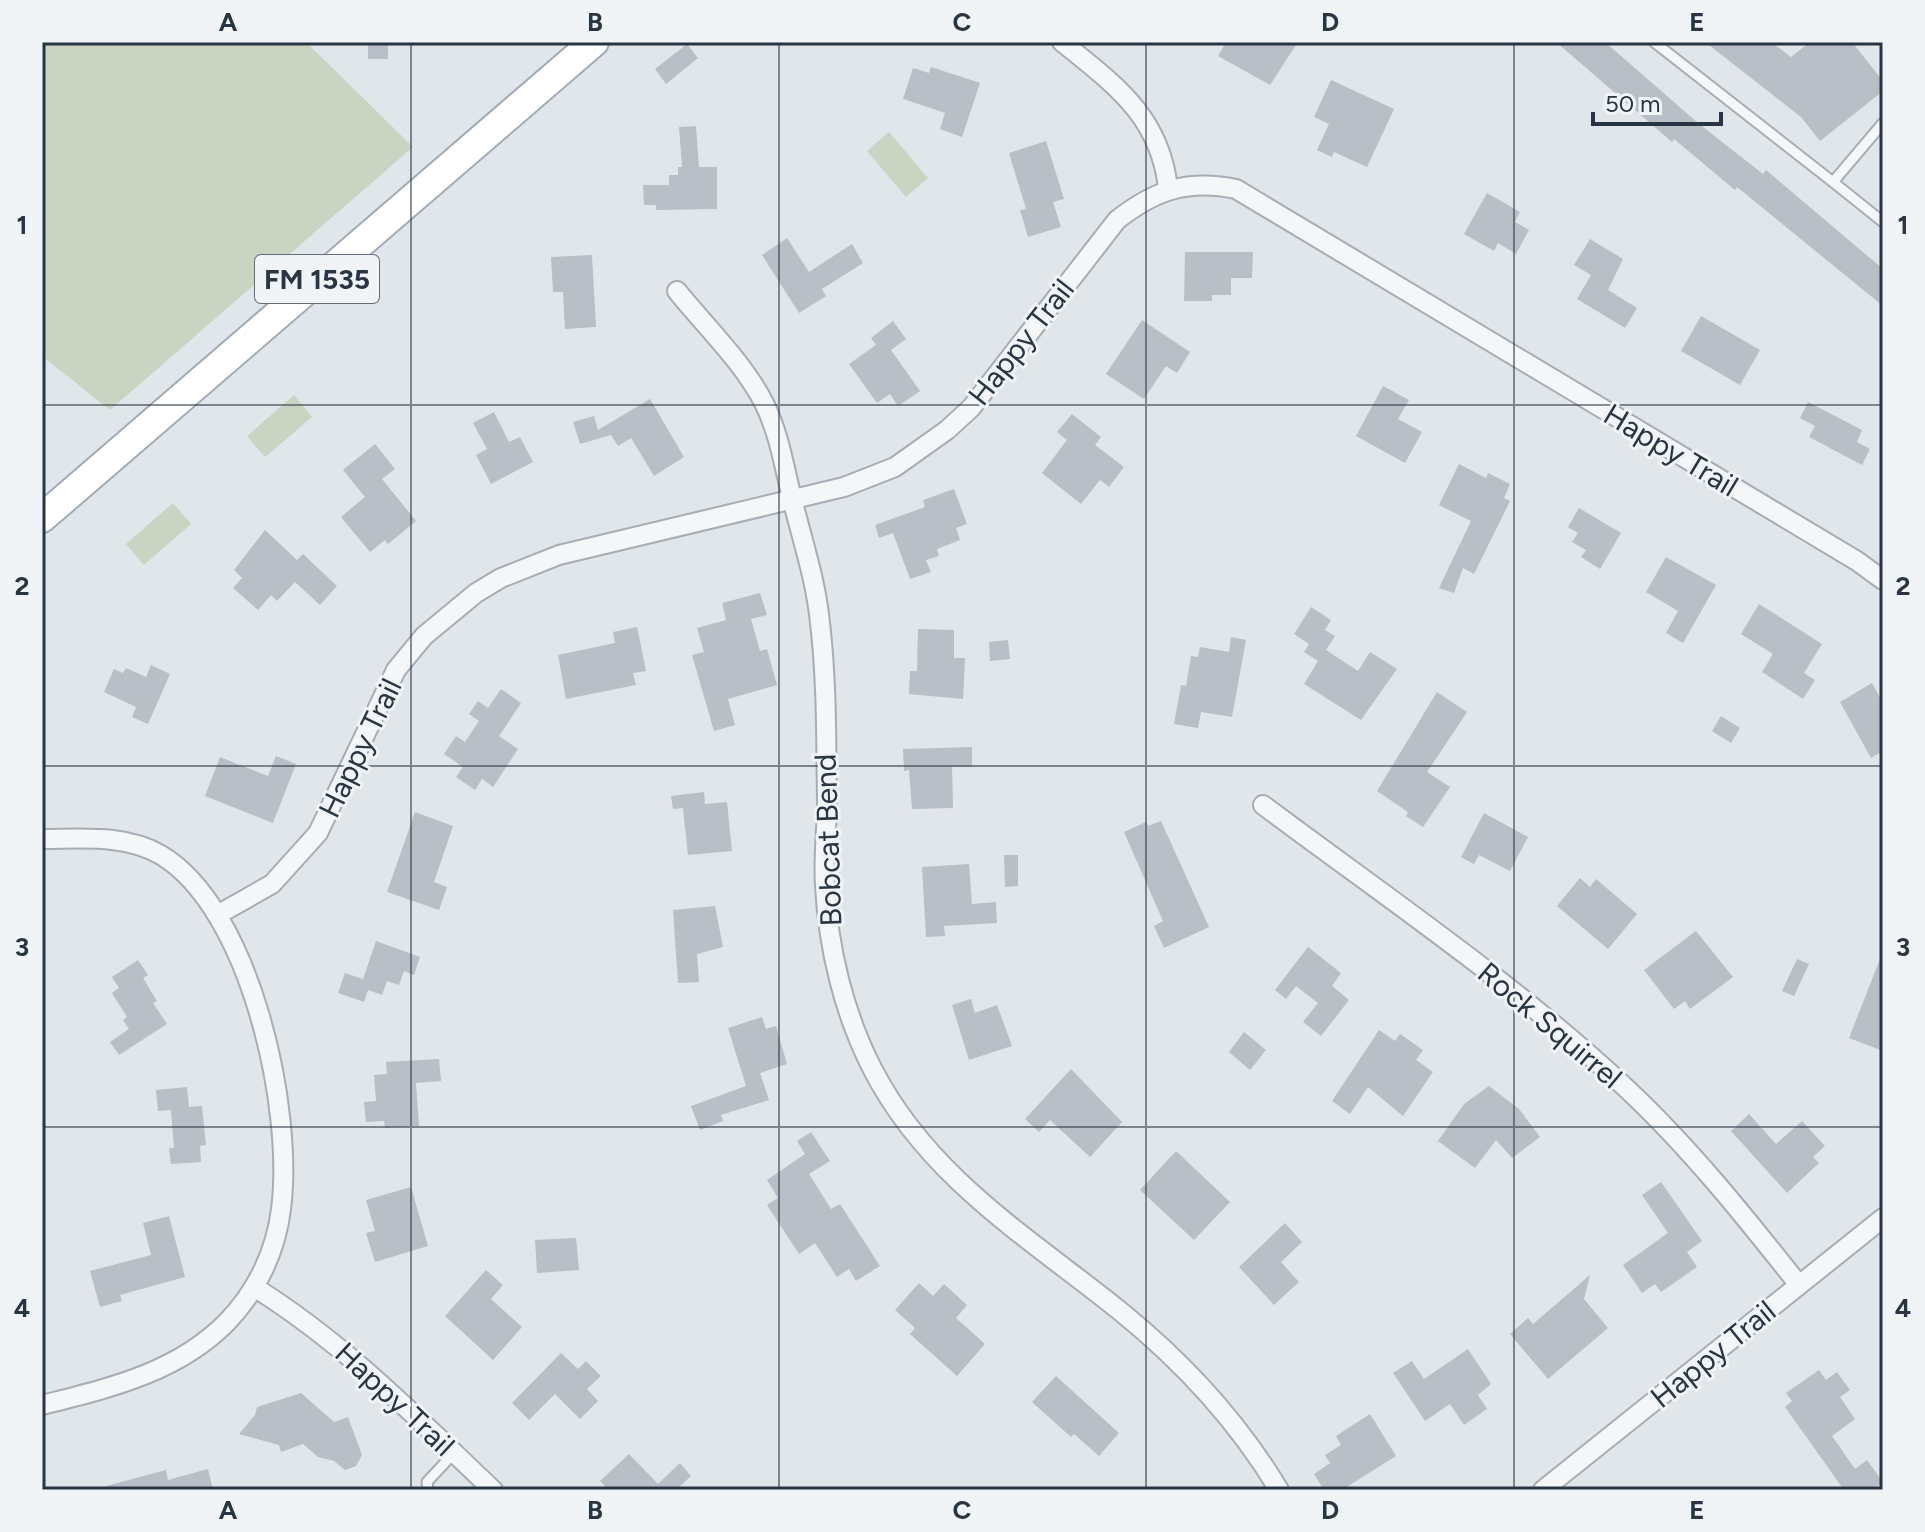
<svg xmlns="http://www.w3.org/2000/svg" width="1925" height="1532" viewBox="0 0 1925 1532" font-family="Figtree,sans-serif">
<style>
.green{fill:#c9d4c3}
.building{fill:#b9bfc7}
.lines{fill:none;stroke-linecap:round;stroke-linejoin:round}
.lane-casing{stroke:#a6adb4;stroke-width:13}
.street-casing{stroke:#a6adb4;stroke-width:22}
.primary-casing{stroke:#a1abb6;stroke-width:32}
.lane{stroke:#f4f6f8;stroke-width:9}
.street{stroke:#f4f6f8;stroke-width:18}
.primary{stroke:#fff;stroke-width:28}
.grid{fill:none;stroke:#293542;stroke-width:2;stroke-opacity:0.55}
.labels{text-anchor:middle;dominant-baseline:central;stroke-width:6;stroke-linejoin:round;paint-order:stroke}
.shield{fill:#f1f4f7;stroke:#656e78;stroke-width:2}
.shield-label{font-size:28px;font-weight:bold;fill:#293542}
.street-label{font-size:30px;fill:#293542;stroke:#f1f4f7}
.neatline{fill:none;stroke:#293542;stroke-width:3}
.grid-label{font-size:26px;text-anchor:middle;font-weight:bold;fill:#293542}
</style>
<rect width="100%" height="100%" fill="#e1e6ea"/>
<g class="green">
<path d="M42 42H306L413 147 110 410 42 356Z"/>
<path d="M889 132 928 178 906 197 867 151Z"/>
<path d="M294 395 312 417 265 457 247 436Z"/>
<path d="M173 503 191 524 144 565 126 544Z"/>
</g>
<g class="building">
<rect x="368" y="42" width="20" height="17"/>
<path d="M1226 42H1298L1270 85 1218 56Z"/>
<path d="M1556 42H1605L1698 123 1763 174 1766 170 1883 269V306L1737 187 1735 190 1674 139 1672 142Z"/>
<path d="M1705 42H1771L1791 57 1810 42H1852L1883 81V91L1820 141 1801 117Z"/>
<path d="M687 44 698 58 666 84 655 69Z"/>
<path d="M931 67 980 83 962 137 940 129 945 113 903 99 913 68 929 73Z"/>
<path d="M1331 80 1394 109 1367 167 1334 152 1332 157 1317 150 1329 124 1314 117Z"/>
<path d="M696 126 699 167H717V209L656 210V205H644L643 185H669V175H678V167H682L679 127Z"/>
<path d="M1046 141 1064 199 1053 202 1061 227 1028 237 1020 210 1026 209 1009 153Z"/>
<path d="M1487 193 1520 212 1515 222 1529 230 1516 254 1498 243 1494 251 1464 234Z"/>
<path d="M787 238 809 272 852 244 863 263 822 289 826 296 799 313 762 255Z"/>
<path d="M1590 239 1623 259 1608 290 1637 308 1625 328 1577 299 1591 275 1574 265Z"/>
<path d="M1185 252H1253L1252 278H1231V295H1212V301H1184Z"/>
<path d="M592 255 596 327 565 329 563 292H553L551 257Z"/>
<path d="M1701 316 1760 350 1740 385 1681 351Z"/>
<path d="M1142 320 1190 352 1177 373 1166 366 1144 399 1106 374Z"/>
<path d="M893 321 906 339 891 350 920 391 898 406 890 394 877 403 849 364 876 345 871 338Z"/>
<path d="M1383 386 1409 400 1398 419 1422 432 1405 463 1356 436Z"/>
<path d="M650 399 684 457 654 476 631 438 618 446 611 435 580 444 573 422 594 416 598 430Z"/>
<path d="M1808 402 1862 430 1857 442 1870 449 1862 465 1809 437 1815 426 1800 418Z"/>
<path d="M494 412 509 442 520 437 533 462 491 484 476 455 487 449 473 423Z"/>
<path d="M1072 414 1101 437 1095 445 1124 467 1109 487 1100 480 1081 504 1042 473 1067 440 1057 432Z"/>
<path d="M375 444 395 469 382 479 416 521 388 544 385 540 370 552 341 517 365 497 343 470Z"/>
<path d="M1459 464 1486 478 1488 473 1510 484 1504 498 1510 501 1474 574 1463 568 1454 593 1439 588 1471 521 1439 505Z"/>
<path d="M954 489 967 524 956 528 960 540 937 549 939 556 926 560 931 572 910 579 893 533 879 538 875 525 925 507 923 500Z"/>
<path d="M1579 508 1621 533 1600 569 1581 557 1586 550 1572 542 1578 533 1568 527Z"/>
<path d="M265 530 297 560 303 554 337 586 320 605 295 582 277 601 271 595 258 610 233 588 242 578 234 570Z"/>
<path d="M1666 557 1716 585 1683 643 1666 633 1678 611 1646 592Z"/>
<path d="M760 593 767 615 751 619 760 651 767 649 777 685 728 699 735 725 714 731 692 655 704 652 697 628 726 620 722 603Z"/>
<path d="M1759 604 1822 644 1804 673 1815 680 1803 699 1762 672 1773 654 1741 634Z"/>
<path d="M1311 607 1331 620 1325 630 1335 636 1326 650 1358 671 1370 652 1397 669 1361 720 1304 684 1318 661 1304 652 1309 644 1294 634Z"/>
<path d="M637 627 646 671 633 673 636 685 566 699 558 655 615 643 613 632Z"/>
<path d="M918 629 954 630V658H965L963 699 909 694 910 671H917Z"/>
<path d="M1231 637 1246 640 1232 717 1201 712 1198 728 1174 724 1181 685 1186 686 1191 656 1198 657 1200 647 1229 652Z"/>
<path d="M1008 640 1010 659 990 661 989 642Z"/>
<path d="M151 665 170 674 148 724 132 717 136 707 104 692 114 669 123 673 126 668 146 677Z"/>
<path d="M1872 683 1883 703V751L1871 758 1840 702Z"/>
<path d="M501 689 521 703 499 736 518 749 493 787 482 779 475 790 456 777 463 767 444 754 456 736 465 742 479 721 469 714 478 701 488 708Z"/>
<path d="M1437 692 1467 712 1427 772 1450 787 1423 827 1406 816 1408 812 1377 791Z"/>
<path d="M1721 716 1740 728 1731 743 1712 731Z"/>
<path d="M972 747V767H952L953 808 912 809 909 770 904 771 903 749Z"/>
<path d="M276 756 296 764 273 823 205 796 220 757 268 776Z"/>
<path d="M704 792 705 804 727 802 732 851 688 855 683 808 673 809 671 796Z"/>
<path d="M415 812 453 826 434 882 447 887 439 910 387 892Z"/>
<path d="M1484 813 1528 837 1510 871 1479 855 1474 864 1461 857Z"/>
<path d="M1161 821 1209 927 1164 948 1154 926 1163 921 1124 832 1146 822 1148 826Z"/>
<path d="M1004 855H1018V886L1005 887Z"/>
<path d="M969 864 972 904 996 902 997 923 944 926 945 936 926 937 922 867Z"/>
<path d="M1580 878 1590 887 1596 879 1637 914 1608 949 1557 906Z"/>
<path d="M715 906 723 947 697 954 699 982 678 983 673 910Z"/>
<path d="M1696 931 1733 977 1690 1009 1685 1001 1674 1009 1644 970Z"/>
<path d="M376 941 420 957 414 975 404 971 399 985 387 981 382 995 368 990 364 1002 338 993 345 973 363 979Z"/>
<path d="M1308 947 1341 973 1332 986 1349 1000 1321 1036 1303 1022 1318 1003 1296 986 1286 999 1275 990Z"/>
<path d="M1882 954H1883V1051L1849 1038Z"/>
<path d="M1797 959 1809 964 1794 996 1782 991Z"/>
<path d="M138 960 148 975 143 978 157 1001 153 1003 167 1024 119 1055 110 1042 129 1029 123 1020 127 1017 112 993 119 988 112 977Z"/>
<path d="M971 999 975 1013 997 1005 1012 1046 969 1060 952 1005Z"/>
<path d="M762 1017 766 1029 776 1026 787 1064 760 1073 769 1100 721 1115 723 1121 700 1130 691 1106 746 1086 728 1028Z"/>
<path d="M1379 1030 1395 1041 1400 1034 1423 1050 1416 1060 1433 1072 1403 1116 1368 1087 1350 1114 1332 1101Z"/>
<path d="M1244 1032 1266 1050 1250 1070 1229 1052Z"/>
<path d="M439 1059 441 1081 416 1083 419 1126 385 1128 384 1121 366 1122 364 1102 376 1101 374 1075 387 1074 386 1062Z"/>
<path d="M1071 1069 1122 1122 1090 1157 1050 1120 1039 1132 1025 1119Z"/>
<path d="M1489 1086 1519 1109 1540 1137 1512 1158 1496 1140 1475 1168 1438 1141 1464 1104Z"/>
<path d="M187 1087 189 1107 202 1106 206 1145 200 1146 201 1162 171 1164 169 1148H174L171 1110 158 1111 156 1090Z"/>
<path d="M1749 1114 1776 1144 1802 1121 1825 1146 1813 1157 1819 1163 1787 1193 1731 1131Z"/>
<path d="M811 1132 830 1161 809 1174 831 1209 840 1204 880 1266 856 1281 849 1269 837 1277 815 1243 799 1254 767 1205 778 1198 767 1180 805 1154 797 1141Z"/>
<path d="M1176 1151 1230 1202 1194 1240 1140 1190Z"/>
<path d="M1661 1182 1702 1241 1687 1252 1697 1267 1661 1292 1655 1284 1642 1293 1623 1265 1668 1233 1642 1195Z"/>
<path d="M411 1187 428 1246 375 1262 366 1233 375 1231 366 1200Z"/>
<path d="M169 1216 185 1277 120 1295 122 1301 100 1307 90 1271 151 1255 143 1223Z"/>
<path d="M1285 1223 1302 1242 1281 1262 1299 1282 1274 1305 1239 1267Z"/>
<path d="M576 1238 579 1270 537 1273 535 1240Z"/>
<path d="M486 1270 503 1285 491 1299 522 1327 493 1360 445 1316Z"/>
<path d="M1590 1275 1584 1299 1608 1328 1548 1379 1510 1334 1528 1318 1533 1324Z"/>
<path d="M919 1283 933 1296 944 1284 967 1305 956 1318 985 1344 957 1376 910 1334 915 1328 895 1310Z"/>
<path d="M1468 1349 1491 1384 1478 1395 1487 1409 1464 1425 1450 1404 1425 1421 1393 1373 1412 1361 1424 1379Z"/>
<path d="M561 1353 578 1369 586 1361 601 1376 587 1389 598 1401 580 1419 555 1394 529 1420 512 1403Z"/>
<path d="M1819 1370 1826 1380 1837 1372 1850 1390 1840 1397 1855 1419 1832 1436 1855 1469 1867 1460 1883 1482 1872 1490H1844L1785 1407 1792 1401 1786 1393Z"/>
<path d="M1056 1376 1119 1433 1099 1456 1074 1434 1071 1437 1032 1402Z"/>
<path d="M301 1393 334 1422 348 1417 362 1455 356 1466 345 1470 334 1461 318 1457 303 1444 281 1452 279 1445 239 1434 255 1415 257 1407Z"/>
<path d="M1370 1414 1396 1456 1342 1490H1324L1314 1474 1330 1463 1325 1455 1341 1445 1336 1436Z"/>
<path d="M629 1454 658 1484 680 1463 691 1476 676 1490H609L600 1481Z"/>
<path d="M208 1469 213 1490H107L106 1486 166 1470 168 1480Z"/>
</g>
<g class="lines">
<defs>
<g id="lane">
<path d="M1654 42 1833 182"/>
<path d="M1883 123 1833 182 1883 222"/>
<path d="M428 1490 427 1482 454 1453"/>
</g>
<g id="street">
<path d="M1062 42C1115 85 1160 116 1168 188"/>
<path d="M677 291C706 327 743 362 764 403 779 433 784 466 792 498 802 540 816 580 820 623 827 682 826 741 827 800 827 829 823 857 825 885 828 948 844 1014 873 1070 929 1178 1028 1237 1120 1311 1183 1362 1237 1420 1279 1490"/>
<path d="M1263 805C1386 897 1515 984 1627 1089 1691 1149 1745 1217 1799 1285"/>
<path d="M42 839C82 839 125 834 161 855 251 909 294 1110 281 1209 276 1251 257 1291 227 1322 177 1373 109 1388 42 1405"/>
<path d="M219 914 272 884 318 833 396 670 424 636 476 593 501 578 559 555 844 487 895 467 947 430 971 408 1117 220C1155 190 1188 179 1236 189L1857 561 1883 580"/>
<path d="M254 1287C344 1343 416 1417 493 1490"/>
<path d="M1543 1490 1883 1218"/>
</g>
<path id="primary" d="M42 518 594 42"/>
</defs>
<use href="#lane" class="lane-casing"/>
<use href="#street" class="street-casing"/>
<use href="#primary" class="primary-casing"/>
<use href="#lane" class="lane"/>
<use href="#street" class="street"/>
<use href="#primary" class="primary"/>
</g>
<path class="grid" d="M411 42V1490M779 42V1490M1146 42V1490M1514 42V1490M42 405H1883M42 766H1883M42 1127H1883"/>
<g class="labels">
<rect class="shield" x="255" y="255" width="124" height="48" rx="6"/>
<g class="shield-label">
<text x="317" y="279">FM 1535</text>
</g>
<g class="street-label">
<text transform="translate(1021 342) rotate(-52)">Happy Trail</text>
<text transform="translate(1671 450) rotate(31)">Happy Trail</text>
<text transform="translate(360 748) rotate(-64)">Happy Trail</text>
<text transform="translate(828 840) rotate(-92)">Bobcat Bend</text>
<text transform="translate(1550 1025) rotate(40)">Rock Squirrel</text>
<text transform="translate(1713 1354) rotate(-39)">Happy Trail</text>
<text transform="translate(395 1399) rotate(43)">Happy Trail</text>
</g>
</g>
<rect width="1925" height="1532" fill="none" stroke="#f1f4f7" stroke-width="88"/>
<path d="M1593 112v12h128v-12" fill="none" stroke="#293542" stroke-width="4"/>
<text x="1605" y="112" font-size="24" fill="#293542" stroke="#f1f4f7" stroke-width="6" paint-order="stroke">50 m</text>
<rect x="44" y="44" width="1837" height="1444" class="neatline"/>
<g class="grid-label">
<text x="228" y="31">A</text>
<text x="595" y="31">B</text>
<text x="962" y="31">C</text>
<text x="1330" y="31">D</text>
<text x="1697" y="31">E</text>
<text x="22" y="234">1</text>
<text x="1903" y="234">1</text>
<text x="22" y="595">2</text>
<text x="1903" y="595">2</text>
<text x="22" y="956">3</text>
<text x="1903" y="956">3</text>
<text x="22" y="1317">4</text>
<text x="1903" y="1317">4</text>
<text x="228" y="1519">A</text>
<text x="595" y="1519">B</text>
<text x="962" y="1519">C</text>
<text x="1330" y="1519">D</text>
<text x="1697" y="1519">E</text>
</g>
</svg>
